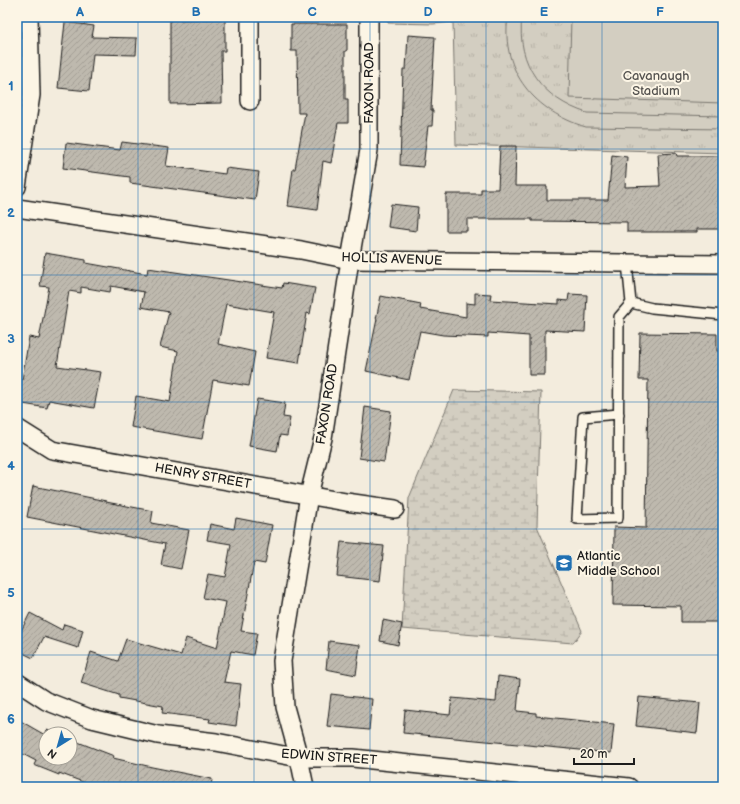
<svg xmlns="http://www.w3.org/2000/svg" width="740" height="804" viewBox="0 0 740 804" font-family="'Balsamiq Sans',sans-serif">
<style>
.grass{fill:url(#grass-tufts);stroke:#78756e}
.wetland{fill:url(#wetland-marsh);stroke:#78756e}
.pitch{fill:#d3cec1;stroke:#78756e}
.building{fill:url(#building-hatch);stroke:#1c1c1c}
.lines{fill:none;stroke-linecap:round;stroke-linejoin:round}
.lane-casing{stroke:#1c1c1c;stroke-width:12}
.street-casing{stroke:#1c1c1c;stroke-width:20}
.lane{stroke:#fcf5e5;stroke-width:9}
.street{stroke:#fcf5e5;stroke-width:17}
.grid{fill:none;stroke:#1f6fb2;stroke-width:1;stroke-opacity:0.55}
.labels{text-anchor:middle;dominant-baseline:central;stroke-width:4;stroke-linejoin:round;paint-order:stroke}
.park-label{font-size:13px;fill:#53514e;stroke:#fcf5e5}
.street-label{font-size:13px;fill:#1c1c1c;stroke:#fcf5e5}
.poi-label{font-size:13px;fill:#1c1c1c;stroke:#fcf5e5;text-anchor:start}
.neatline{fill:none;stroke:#1f6fb2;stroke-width:1.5}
.grid-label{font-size:13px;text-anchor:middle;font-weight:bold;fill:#1f6fb2}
</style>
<defs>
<pattern id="grass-tufts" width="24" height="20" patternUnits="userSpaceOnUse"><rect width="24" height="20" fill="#d3cec1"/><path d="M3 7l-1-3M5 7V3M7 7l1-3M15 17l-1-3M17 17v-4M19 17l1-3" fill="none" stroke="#b5b0a5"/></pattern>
<pattern id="wetland-marsh" width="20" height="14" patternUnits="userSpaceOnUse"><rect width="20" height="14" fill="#d3cec1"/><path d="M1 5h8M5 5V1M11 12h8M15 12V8" fill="none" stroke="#b5b0a5"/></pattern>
<pattern id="building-hatch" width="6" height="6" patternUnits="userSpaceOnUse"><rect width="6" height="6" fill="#beb9ae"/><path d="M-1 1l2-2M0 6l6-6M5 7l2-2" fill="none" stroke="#a39e95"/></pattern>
</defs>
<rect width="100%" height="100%" fill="#f3ecdd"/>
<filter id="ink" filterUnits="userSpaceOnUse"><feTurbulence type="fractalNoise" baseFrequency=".025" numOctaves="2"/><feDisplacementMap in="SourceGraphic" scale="8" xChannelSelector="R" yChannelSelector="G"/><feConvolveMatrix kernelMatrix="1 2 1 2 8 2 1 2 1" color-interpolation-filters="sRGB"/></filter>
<g filter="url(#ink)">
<path class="grass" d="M388 17H723V153L456 145 453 22 433 24 388 23Z"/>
<path class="wetland" d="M454 390 541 392 537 526 582 631 573 643 402 629 409 498Z"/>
<g class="pitch">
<path d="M508 17H522C516 65 543 99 587 113L723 116V129L586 127C536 112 500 72 508 17Z"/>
<path d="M571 17H723V103L569 98Z"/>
</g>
<g class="building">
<path d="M225 19V51H221L222 103 170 104V20Z"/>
<path d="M65 22 94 26 92 37 137 38 136 55 93 54 89 91 58 88Z"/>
<path d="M291 24H347V51H345V99H348V123H338L331 163 323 161 317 210 288 206 293 169H295L305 113H298L297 51H291Z"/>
<path d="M408 35 435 37 431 110H433L432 126H428L423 167 400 165 403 69H406Z"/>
<path d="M122 142 169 148 166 166 225 174 226 168 259 172 255 200 130 183V177L63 168 66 143 120 150Z"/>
<path d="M500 146H516L515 186H547V200H608L612 155 627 157 625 187 660 186 658 154 676 153 677 156H723V229H697V232H627V222L532 221V219H467V231H446V194H481V189H498Z"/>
<path d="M391 204 418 207 416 231 388 227Z"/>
<path d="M45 253 86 260V263L147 274 148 268 282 288 283 283 315 288 310 314 307 313 299 363 266 358 274 312 226 304 218 344 255 352 249 386 213 380 202 439 131 427 136 396 170 402 178 351 160 347 169 312 141 307 144 292 111 286 110 292 81 287V293L69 291 57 366 101 372 94 408 49 400 47 408 17 403V379L22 380 29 337 39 339 49 287 40 286Z"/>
<path d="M475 293 491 294 490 300 559 304V300L568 301 569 294 587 295 585 332 545 330V375H529V336L488 333V337L443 335 420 331 409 380 366 371 377 319H376L381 296 421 304 420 309 466 317V303L475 304Z"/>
<path d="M640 333 717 334V351H723V622H681V606L613 605 614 527 646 528 648 380H639Z"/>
<path d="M257 399 285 403 283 417 290 418 287 436 280 435 277 451 249 446Z"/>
<path d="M365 407 391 411 384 462 359 458Z"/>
<path d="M33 486 106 501V502L153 511 151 523 189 530 181 569 161 565 165 544 27 517Z"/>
<path d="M236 518 272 525 265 564 254 562 241 631 257 633 253 655 231 651 224 682 241 684 236 726 209 722 210 719 162 713 163 706 119 698V695L81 683 91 652 118 661 126 639 181 655 186 638 217 648 226 602 203 598 208 574 225 577 231 544 207 540 210 524 234 529Z"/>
<path d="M341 542 384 546 380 581 337 576Z"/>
<path d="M30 613 62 630 64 624 83 630 78 648 44 637 33 658 17 650V639Z"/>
<path d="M383 620 402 624 398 645 380 641Z"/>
<path d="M329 641 360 645 356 675 326 669Z"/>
<path d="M498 676 520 679 517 711 536 713V716L614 724 611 753 403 733 405 710 450 715 452 698 496 702Z"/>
<path d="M331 694 372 699 369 730 327 726Z"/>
<path d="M639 697 700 703 697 733 636 726Z"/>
<path d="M17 719 45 735 47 730 57 734H46V758H70V739L114 756 113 758 152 767 212 779 211 787H96L59 773V775L34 765 36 761 17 751Z"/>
</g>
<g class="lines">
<defs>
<g id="lane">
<path d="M631 303 652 308 723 315"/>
<path d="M619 414 583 417 577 519 618 518 619 317 631 303 627 263"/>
</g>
<g id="street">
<path d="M250 101V17"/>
<path d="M17 187 31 95 29 17"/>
<path d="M17 208 301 250 350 260 723 264"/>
<path d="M17 428 52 450 346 502 395 509"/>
<path d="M17 682 46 701 92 719 158 735 216 742 299 758H353L629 787"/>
<path d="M305 787 299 758 285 707 282 661 309 495 323 438 350 260 369 150V17"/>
</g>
</defs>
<use href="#lane" class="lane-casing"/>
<use href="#street" class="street-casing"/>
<use href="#lane" class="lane"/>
<use href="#street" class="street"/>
</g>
</g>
<path class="grid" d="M138 17V787M254 17V787M370 17V787M486 17V787M602 17V787M17 149H723M17 275H723M17 402H723M17 529H723M17 655H723"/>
<defs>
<symbol id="school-square" viewBox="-11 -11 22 22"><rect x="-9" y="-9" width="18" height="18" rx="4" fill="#1f6fb2" stroke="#fcf5e5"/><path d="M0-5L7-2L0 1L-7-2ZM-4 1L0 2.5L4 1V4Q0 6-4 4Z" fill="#fff"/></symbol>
</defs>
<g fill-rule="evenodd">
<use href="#school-square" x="554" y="553" width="20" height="20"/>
</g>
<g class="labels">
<g class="park-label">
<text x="656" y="76">Cavanaugh<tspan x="656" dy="15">Stadium</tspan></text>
</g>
<g class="street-label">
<text transform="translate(369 83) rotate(-90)">FAXON ROAD</text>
<text transform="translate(392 259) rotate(2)">HOLLIS AVENUE</text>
<text transform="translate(327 404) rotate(-81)">FAXON ROAD</text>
<text transform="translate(203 476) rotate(10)">HENRY STREET</text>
<text transform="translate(329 757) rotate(4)">EDWIN STREET</text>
</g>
<g class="poi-label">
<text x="577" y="556">Atlantic<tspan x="577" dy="15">Middle School</tspan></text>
</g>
</g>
<rect width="740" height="804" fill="none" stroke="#fcf5e5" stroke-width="44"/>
<g transform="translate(58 746) rotate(217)"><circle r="19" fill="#fcf5e5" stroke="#a29e95"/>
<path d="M0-3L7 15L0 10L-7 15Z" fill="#1f6fb2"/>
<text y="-6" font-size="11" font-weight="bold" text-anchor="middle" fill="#1c1c1c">N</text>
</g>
<path d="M574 758v6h60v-6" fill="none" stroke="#1c1c1c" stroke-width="2"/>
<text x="580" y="758" font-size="12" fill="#1c1c1c" stroke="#fcf5e5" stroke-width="3" paint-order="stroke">20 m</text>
<rect x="22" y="22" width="696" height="760" class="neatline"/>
<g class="grid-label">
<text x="80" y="16">A</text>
<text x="196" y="16">B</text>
<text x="312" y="16">C</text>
<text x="428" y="16">D</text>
<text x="544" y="16">E</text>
<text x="660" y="16">F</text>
<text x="11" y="90">1</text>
<text x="11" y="217">2</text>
<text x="11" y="343">3</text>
<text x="11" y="470">4</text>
<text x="11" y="597">5</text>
<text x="11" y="723">6</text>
</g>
</svg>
